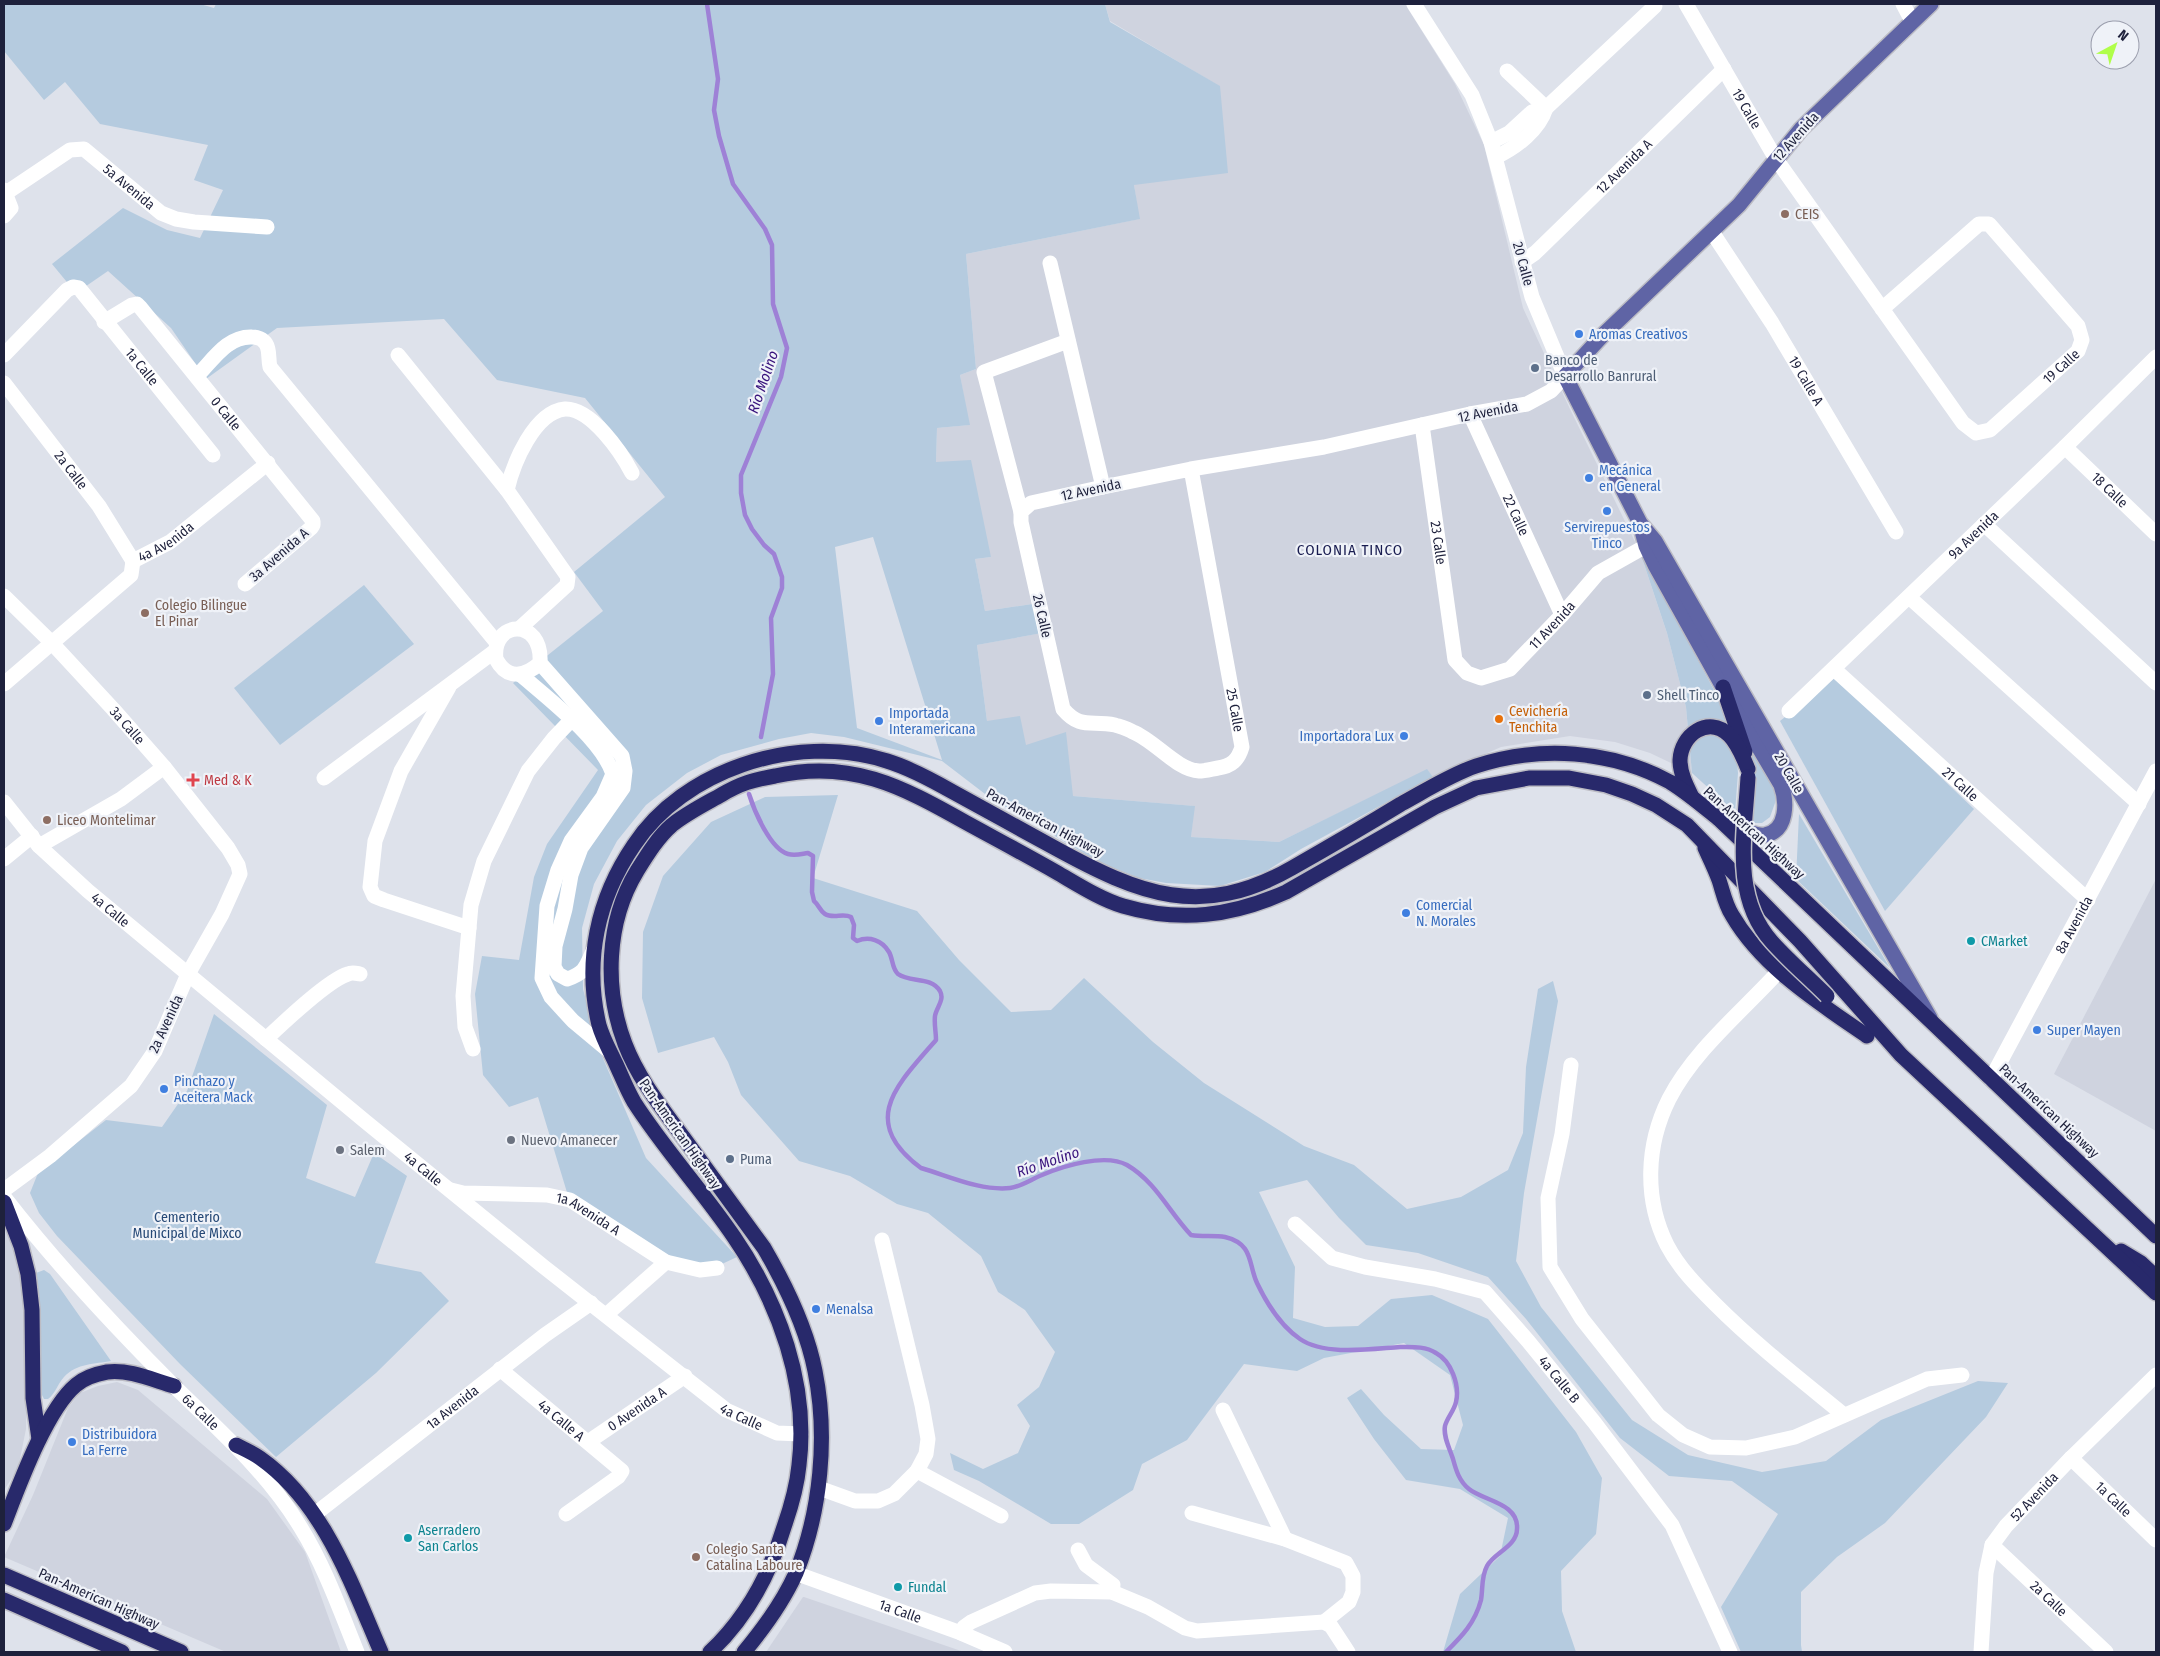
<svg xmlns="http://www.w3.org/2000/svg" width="2160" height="1656" viewBox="0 0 2160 1656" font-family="'Fira Sans Condensed',sans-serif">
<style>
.built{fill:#cfd3df}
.green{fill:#b5cbdf;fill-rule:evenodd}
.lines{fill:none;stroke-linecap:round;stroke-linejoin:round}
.stream{stroke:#9e81d6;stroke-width:4.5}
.major-casing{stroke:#bcbcc4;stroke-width:18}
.highway-casing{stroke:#bcbcc4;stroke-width:18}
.minor{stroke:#fff;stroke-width:15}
.major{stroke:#5f64a5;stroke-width:15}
.highway{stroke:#28296b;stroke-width:15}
.highway-bridge-casing{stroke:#bcbcc4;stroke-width:18;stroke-linecap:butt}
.highway-bridge{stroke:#28296b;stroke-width:15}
.education-dot{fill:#8d6e63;stroke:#eff2f8;stroke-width:2}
.shop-dot{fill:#3f7fe0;stroke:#eff2f8;stroke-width:2}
.service-dot{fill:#5c6f8a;stroke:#eff2f8;stroke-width:2}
.food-dot{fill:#e8710a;stroke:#eff2f8;stroke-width:2}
.health-dot{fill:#e0444e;stroke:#eff2f8;stroke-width:2}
.culture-dot{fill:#0f9aa8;stroke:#eff2f8;stroke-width:2}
.worship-dot{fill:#6b7280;stroke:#eff2f8;stroke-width:2}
.labels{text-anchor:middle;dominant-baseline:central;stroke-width:4.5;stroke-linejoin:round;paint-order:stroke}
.street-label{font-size:14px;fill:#1e213c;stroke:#eff2f8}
.education-label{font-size:14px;fill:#785e54;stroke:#eff2f8;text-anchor:start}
.shop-label{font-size:14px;fill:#366cbe;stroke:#eff2f8;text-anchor:start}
.service-label{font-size:14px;fill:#4e5e75;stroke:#eff2f8;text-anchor:start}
.food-label{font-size:14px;fill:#c56008;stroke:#eff2f8;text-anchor:start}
.health-label{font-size:14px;fill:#be3a42;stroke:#eff2f8;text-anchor:start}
.culture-label{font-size:14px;fill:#0d838f;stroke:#eff2f8;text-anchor:start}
.worship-label{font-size:14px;fill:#5b616d;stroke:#eff2f8;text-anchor:start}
.park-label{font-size:14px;fill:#254876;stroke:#eff2f8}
.water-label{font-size:15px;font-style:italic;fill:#39147d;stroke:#eff2f8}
.neighbourhood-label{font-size:15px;letter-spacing:1px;fill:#191c50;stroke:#eff2f8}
</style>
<rect width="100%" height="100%" fill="#dee2eb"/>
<g class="built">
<path d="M1105 4H1405L1455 84 1484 145 1523 308 1570 409 1640 552 1667 633 1686 707 1692 773 1650 753 1615 742 1570 736 1501 747 1433 777 1427 770 1279 842 1191 837 1194 806 1073 796 1025 745 987 721 977 645 1041 633 1032 604 985 611 975 559 991 557 936 462 937 428 969 425 960 375 976 369 966 254 1139 219 1134 185 1219 86 1110 21Z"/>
<path d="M2156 879V1131L2054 1074Z"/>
<path d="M4 1224 24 1268 28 1300 26 1429 18 1469 4 1490Z"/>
<path d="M117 1382 138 1390 267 1499 305 1552 341 1652H226L4 1557 33 1495 68 1408 80 1393 98 1386Z"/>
<path d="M803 1597H804L964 1652H766Z"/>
</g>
<g class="green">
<path d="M4 4H200L214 8 216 4H1105L1110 22 1220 86 1228 173 1134 185 1140 219 966 254 976 369 960 375 970 425 937 428 936 462 971 460 991 557 975 559 985 611 1032 604 1042 633 977 645 987 721 1020 716 1026 745 1066 732 1073 796 1195 806 1191 837 1279 842 1427 769 1433 777 1301 849 1265 872 1220 886 1166 883 1139 878 1099 862 989 797 942 761 844 737 811 733 779 739 721 755 687 773 646 805 617 841 594 884 582 928 583 989 598 1047 646 1158 737 1257 709 1270 670 1258 569 1199 538 1097 509 1107 483 1075 475 994 482 956 519 960 534 877 547 844 598 770 513 683 603 611 574 572 665 497 585 398 497 380 444 319 277 328 206 379 171 328 108 271 76 293 52 264 123 208 167 230 200 238 223 190 194 180 208 145 100 124 65 82 44 100 4 51ZM873 537 942 760 857 728 835 547Z"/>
<path d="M1640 552 1715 692 1735 738 1738 773 1735 812 1692 773 1686 707 1667 633Z"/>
<path d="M364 585 414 644 280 745 234 688Z"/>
<path d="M1836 677 1974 809 1885 911 1780 721Z"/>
<path d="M1745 728 1776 785 1775 803 1770 817 1762 823H1751L1754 763Z"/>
<path d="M838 795 813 878 917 911 959 960 1011 1012 1051 1010 1084 978 1153 1042 1204 1083 1304 1146 1354 1165 1407 1209 1461 1197 1508 1170 1523 1133 1526 1067 1538 989 1553 981 1558 1001 1524 1193 1516 1261 1541 1307 1632 1420 1688 1455 1762 1472 1826 1461 1881 1420 1978 1381 2008 1383 1986 1417 1885 1523 1837 1557 1801 1592V1645L1802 1652H1741L1721 1607 1778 1514 1732 1481 1669 1476 1620 1438 1526 1319 1488 1277 1418 1253 1366 1245 1339 1218 1307 1180 1259 1192 1295 1267 1293 1318 1325 1327 1358 1326 1391 1299 1432 1295 1488 1319 1576 1432 1602 1478 1596 1534 1561 1571 1562 1611 1576 1652H1443L1460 1594 1500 1556 1508 1518 1460 1489 1406 1480 1374 1439 1347 1398 1361 1389 1384 1415 1421 1449 1454 1450 1463 1425 1450 1375 1404 1343 1324 1358 1297 1371 1244 1364 1187 1440 1142 1464 1133 1490 1079 1524H1051L979 1481 954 1470 950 1453 983 1469 1018 1453 1030 1426 1017 1405 1039 1387 1055 1352 1025 1310 998 1292 981 1256 928 1213 897 1204 850 1176 799 1161 741 1095 728 1062 714 1037 658 1053 642 998 643 932 663 876 711 822 765 797Z"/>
<path d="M1799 814 1890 968 1796 879Z"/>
<path d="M214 1014 327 1105 306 1178 355 1197 374 1153 407 1176 375 1263 421 1272 449 1301 376 1373 276 1457 180 1364 57 1236 39 1213 30 1193 38 1173 106 1120 162 1127 187 1091Z"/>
<path d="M44 1270 50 1274 111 1361C95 1364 77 1363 64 1377 57 1385 55 1394 48 1399H44L42 1395 36 1273Z"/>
</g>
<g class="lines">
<g class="stream">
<path d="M707 4 718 79 714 110 719 136 733 184 765 229 772 245 773 304 787 348 781 377 741 475V493L745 515 752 529 764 545 774 554 782 577V588L771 618 773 674 761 737"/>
<path d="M749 794C754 810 770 849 788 854 795 856 801 854 808 853L813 856 812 892 814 901C819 905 820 911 825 914 833 919 843 913 851 917L854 925 853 938 857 941C869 936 882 940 889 952 893 959 892 969 898 974 910 983 931 976 940 991 945 1000 936 1008 935 1016 934 1024 936 1032 936 1040 897 1085 858 1121 921 1168 949 1176 980 1191 1010 1188 1020 1187 1032 1179 1042 1175 1063 1166 1105 1153 1127 1165 1156 1182 1169 1212 1191 1235 1202 1237 1214 1235 1225 1237 1254 1244 1248 1264 1257 1283 1267 1304 1281 1326 1300 1339 1325 1356 1370 1349 1400 1347 1412 1347 1425 1346 1436 1353 1451 1361 1460 1385 1456 1402 1454 1411 1447 1418 1445 1426 1443 1437 1450 1449 1453 1459 1456 1470 1459 1481 1469 1489 1484 1501 1519 1503 1517 1529 1517 1546 1494 1553 1487 1566 1481 1577 1483 1589 1481 1600 1475 1623 1462 1636 1446 1652"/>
</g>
<defs>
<g id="major">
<path d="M1641 527 1646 546 1655 565 1723 687 1781 785C1787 801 1788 831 1765 835 1755 837 1743 829 1734 826"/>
<path d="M1930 1018 1655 541 1640 523 1565 376 1603 335 1739 205 1801 129 1931 4"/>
</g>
<g id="highway">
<path d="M1723 687 1745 752"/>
<path d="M1692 797C1686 785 1680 773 1680 760 1681 735 1708 715 1729 735 1738 744 1743 757 1748 769"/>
<path d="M1705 848C1710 859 1715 869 1719 880 1723 892 1725 904 1732 915 1762 967 1819 1003 1867 1036"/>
<path d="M4 1202 21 1246 28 1274 32 1310 33 1398 39 1439"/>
<path d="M2121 1251 2141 1263 2156 1277"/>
<path d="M236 1445C244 1449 253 1453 260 1458 324 1503 351 1583 381 1652"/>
<path d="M4 1524C18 1488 46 1410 76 1385 84 1378 96 1374 107 1372 129 1369 153 1380 174 1386"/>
<path d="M4 1575 181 1652"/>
<path d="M4 1600 122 1652"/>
<path d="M710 1652C746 1618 770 1574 784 1527 791 1507 797 1486 799 1465 809 1385 779 1303 734 1237 703 1191 664 1149 634 1102 627 1090 622 1077 616 1064 610 1051 603 1039 599 1025 584 962 597 899 634 845 659 807 699 780 742 765 787 749 841 746 887 761 910 768 932 780 953 792 987 811 1021 829 1055 848 1139 894 1201 920 1292 868 1329 847 1365 826 1401 804 1425 791 1450 775 1476 766 1540 745 1611 750 1670 782 1688 793 1704 807 1720 820L2156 1236"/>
<path d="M744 1652C764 1628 783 1602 796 1573 821 1511 828 1436 815 1371 807 1330 785 1284 764 1248 737 1211 710 1174 683 1137 661 1107 638 1078 625 1044 604 989 606 922 637 871 647 855 658 837 672 825 687 813 705 804 721 795 741 783 753 780 775 776 850 759 901 786 965 822 996 839 1026 855 1056 872 1077 884 1100 899 1123 906 1181 923 1232 916 1286 892L1435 807 1476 788 1529 778H1569L1606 785 1632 794 1656 805 1687 825 1800 941 1901 1055 2156 1293"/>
</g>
</defs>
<use href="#major" class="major-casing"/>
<use href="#highway" class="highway-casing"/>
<g class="minor">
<path id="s1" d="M1686 4 1776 159 1963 423 1976 433 1990 430 2078 351 2082 340 2078 326 1989 224H1979L1882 309"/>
<path d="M1903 4 1912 21"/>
<path d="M1507 71 1546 108"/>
<path d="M1491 142 1509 133 1532 112 1546 108 1655 6"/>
<path d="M1496 157C1517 147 1539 130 1546 108"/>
<path d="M4 190 11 208 4 216"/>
<path id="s2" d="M6 193 70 150 84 149 161 213 176 219 194 222 267 227"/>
<path id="s3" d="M1712 232 1772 323 1896 532"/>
<path id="s4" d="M1522 262 1535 253 1724 69"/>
<path d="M1050 263 1103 487"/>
<path id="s5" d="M104 322 132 305 137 304 140 307 313 521V525L311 528 245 584"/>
<path id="s6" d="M4 355 67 290 73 287 79 288 213 455"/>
<path d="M398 355 507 490 568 577 567 585 520 628"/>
<path d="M197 376C213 360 227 336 252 337 257 337 263 339 266 344 270 350 268 359 270 367L497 643"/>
<path id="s7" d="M4 383 99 506 133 561"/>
<path id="s8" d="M1470 414 1562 615"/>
<path id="s9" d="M1422 425 1455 660 1467 673 1481 678 1510 669 1562 615 1598 573 1646 546"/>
<path id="s10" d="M2065 447 2156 534"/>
<path id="s11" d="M1191 469 1242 747C1238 760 1232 766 1218 768 1212 769 1205 771 1199 771 1177 770 1154 740 1133 732 1128 729 1121 727 1115 725 1091 720 1081 730 1063 709L1021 522V512L1031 503 1103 487 1191 469 1324 447 1470 414 1527 404 1551 391 1565 376 1532 297 1491 142 1472 95 1414 4"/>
<path d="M507 490C513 464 534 412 565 409 591 408 621 452 632 473"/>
<path d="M1021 512 984 372 1068 341"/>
<path d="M1984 524 2156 683"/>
<path id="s12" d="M133 561 170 542 268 463"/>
<path id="s13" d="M4 596 51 642 113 709 164 767 228 848 238 865 240 874 222 914 188 974 155 1051 131 1086 50 1156 4 1190"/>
<path d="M1909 597 2139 804"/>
<path d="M540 663C525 677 507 680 496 659 491 620 543 617 540 663L622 756 625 771 623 788 581 848 571 875 565 909 555 946 554 967 558 974 567 979C586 973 586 966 594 949"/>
<path id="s14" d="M1834 669 2088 900"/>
<path d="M521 675C549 699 602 740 613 774L603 797 571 841 558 870 547 906 542 978 551 997 573 1021 609 1051"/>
<path d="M4 684 131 575 133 561"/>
<path d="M449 687 401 771 375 841 370 887 374 896 384 900 469 928"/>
<path id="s15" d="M1789 711 2065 447 2156 357"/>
<path d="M324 778 495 651"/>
<path id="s16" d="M4 802 39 846 88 891 366 1122 544 1267 726 1410 777 1433 801 1434"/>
<path d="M39 846 121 799 164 767"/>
<path d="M4 859 32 836"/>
<path d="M1780 970C1743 1011 1695 1049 1669 1099 1646 1145 1644 1199 1667 1245 1679 1268 1697 1286 1715 1304 1755 1344 1800 1379 1844 1415"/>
<path d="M266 1039C283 1023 328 980 348 974 352 972 355 973 360 974"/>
<path d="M473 1049 465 1027 463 996 471 905 484 861 528 771 554 738 577 714"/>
<path d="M1571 1065 1562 1134 1548 1198 1550 1267 1582 1319 1658 1415 1683 1435 1710 1447 1746 1448 1795 1437 1927 1379 1962 1375"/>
<path id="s17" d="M1991 1079 2156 771"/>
<path id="s18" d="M451 1190 463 1193 547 1195 570 1200 666 1262 700 1270 717 1268"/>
<path id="s19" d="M5 1198C57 1265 115 1327 175 1387 220 1431 268 1473 301 1528 325 1567 340 1610 357 1652"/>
<path id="s20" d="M1295 1224 1332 1258 1365 1267 1435 1279 1485 1292 1528 1341 1594 1422 1672 1525 1730 1652"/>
<path d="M606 1315 666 1262"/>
<path id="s21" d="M500 1369 622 1471 618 1477 566 1514"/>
<path d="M1223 1410 1285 1539"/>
<path id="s22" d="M588 1442 685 1376"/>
<path id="s23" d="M2071 1458 2156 1540"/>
<path d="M917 1471 1001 1516"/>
<path d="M819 1488 855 1501H878L894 1494 917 1471 926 1454 928 1439 922 1405 882 1240"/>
<path d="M1192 1513 1285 1539 1346 1563 1353 1576V1592L1349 1602 1324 1622"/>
<path id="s24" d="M315 1514 545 1335 591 1303"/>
<path id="s25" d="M1992 1545 2106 1652"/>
<path d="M1078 1550 1086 1565 1113 1585 1112 1592"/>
<path id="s26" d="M795 1573 961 1633 1005 1652"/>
<path d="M961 1633 964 1627 971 1622 1035 1593 1051 1591 1112 1592 1148 1607 1185 1628 1197 1631 1324 1622 1331 1626 1348 1652"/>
<path id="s27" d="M1981 1652 1986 1573 1992 1545 2006 1526 2071 1458 2156 1375"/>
</g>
<use href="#major" class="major"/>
<use href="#highway" class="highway"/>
<defs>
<path id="highway-bridge" d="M1748 777C1745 832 1731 897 1772 942 1789 961 1809 978 1827 996"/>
</defs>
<use href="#highway-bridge" class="highway-bridge-casing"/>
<use href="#highway-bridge" class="highway-bridge"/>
</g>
<g class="education-dot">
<circle cx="1785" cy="214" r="5"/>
<circle cx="145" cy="613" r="5"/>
<circle cx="47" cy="820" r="5"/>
<circle cx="696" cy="1557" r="5"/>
</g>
<g class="shop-dot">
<circle cx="1579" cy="334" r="5"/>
<circle cx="1589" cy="478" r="5"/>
<circle cx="1607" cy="511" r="5"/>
<circle cx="879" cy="721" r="5"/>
<circle cx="1404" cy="736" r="5"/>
<circle cx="1406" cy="913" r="5"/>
<circle cx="2037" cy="1030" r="5"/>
<circle cx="164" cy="1089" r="5"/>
<circle cx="816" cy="1309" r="5"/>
<circle cx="72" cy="1442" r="5"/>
</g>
<g class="service-dot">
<circle cx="1535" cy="368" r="5"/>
<circle cx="1647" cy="695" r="5"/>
<circle cx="730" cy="1159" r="5"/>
</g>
<circle class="food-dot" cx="1499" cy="719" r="5"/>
<path class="health-dot" d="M190.5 772.5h5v5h5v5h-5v5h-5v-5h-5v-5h5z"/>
<g class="culture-dot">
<circle cx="1971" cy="941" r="5"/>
<circle cx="408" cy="1538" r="5"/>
<circle cx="898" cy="1587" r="5"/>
</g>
<g class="worship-dot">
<circle cx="511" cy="1140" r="5"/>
<circle cx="340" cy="1150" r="5"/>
</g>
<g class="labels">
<g class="street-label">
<text stroke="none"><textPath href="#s1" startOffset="121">19 Calle</textPath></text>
<text transform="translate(1796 137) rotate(-48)">12 Avenida</text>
<text stroke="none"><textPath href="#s4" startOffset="140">12 Avenida A</textPath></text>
<text stroke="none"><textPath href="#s2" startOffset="150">5a Avenida</textPath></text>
<text transform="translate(1523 264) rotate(75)">20 Calle</text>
<text stroke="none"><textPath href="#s1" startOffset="629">19 Calle</textPath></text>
<text stroke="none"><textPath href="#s6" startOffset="204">1a Calle</textPath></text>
<text stroke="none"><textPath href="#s3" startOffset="176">19 Calle A</textPath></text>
<text transform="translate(1488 412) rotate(-11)">12 Avenida</text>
<text stroke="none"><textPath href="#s5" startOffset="179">0 Calle</textPath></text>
<text stroke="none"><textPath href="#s7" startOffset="110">2a Calle</textPath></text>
<text transform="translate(1091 490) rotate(-12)">12 Avenida</text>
<text stroke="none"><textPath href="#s10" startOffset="62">18 Calle</textPath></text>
<text stroke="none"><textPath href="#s8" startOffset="111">22 Calle</textPath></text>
<text stroke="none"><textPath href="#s15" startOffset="255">9a Avenida</textPath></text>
<text stroke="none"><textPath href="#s12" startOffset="38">4a Avenida</textPath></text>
<text stroke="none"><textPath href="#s9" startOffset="119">23 Calle</textPath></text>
<text transform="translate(279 555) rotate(-41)">3a Avenida A</text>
<text transform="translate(1042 616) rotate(77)">26 Calle</text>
<text stroke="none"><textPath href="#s9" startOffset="361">11 Avenida</textPath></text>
<text stroke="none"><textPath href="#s11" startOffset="245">25 Calle</textPath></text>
<text stroke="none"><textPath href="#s13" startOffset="179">3a Calle</textPath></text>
<text transform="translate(1789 773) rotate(60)">20 Calle</text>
<text stroke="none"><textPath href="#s14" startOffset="171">21 Calle</textPath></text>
<text transform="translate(1045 823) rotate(28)">Pan-American Highway</text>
<text transform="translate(1754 833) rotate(42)">Pan-American Highway</text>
<text stroke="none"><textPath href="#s16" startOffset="152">4a Calle</textPath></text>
<text stroke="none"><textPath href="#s17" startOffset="175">8a Avenida</textPath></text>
<text transform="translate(166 1024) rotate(-65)">2a Avenida</text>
<text transform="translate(2049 1111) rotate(43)">Pan-American Highway</text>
<text transform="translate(680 1134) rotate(55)">Pan-American Highway</text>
<text stroke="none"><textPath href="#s16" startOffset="558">4a Calle</textPath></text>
<text stroke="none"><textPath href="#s18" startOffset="142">1a Avenida A</textPath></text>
<text stroke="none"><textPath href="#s20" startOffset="322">4a Calle B</textPath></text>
<text stroke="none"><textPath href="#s24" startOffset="174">1a Avenida</textPath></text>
<text stroke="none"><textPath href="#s22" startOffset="59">0 Avenida A</textPath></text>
<text stroke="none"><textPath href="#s19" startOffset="290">6a Calle</textPath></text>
<text stroke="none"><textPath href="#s16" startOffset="962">4a Calle</textPath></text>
<text stroke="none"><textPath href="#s21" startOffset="80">4a Calle A</textPath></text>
<text stroke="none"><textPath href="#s27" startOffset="172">52 Avenida</textPath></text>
<text stroke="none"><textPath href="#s23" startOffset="59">1a Calle</textPath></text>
<text transform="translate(99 1599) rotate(24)">Pan-American Highway</text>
<text stroke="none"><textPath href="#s25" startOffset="78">2a Calle</textPath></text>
<text stroke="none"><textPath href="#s26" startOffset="112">1a Calle</textPath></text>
</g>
<g class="education-label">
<text x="1795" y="214">CEIS</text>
<text x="155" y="605">Colegio Bilingue<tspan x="155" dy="16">El Pinar</tspan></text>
<text x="57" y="820">Liceo Montelimar</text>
<text x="706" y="1549">Colegio Santa<tspan x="706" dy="16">Catalina Laboure</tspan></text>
</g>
<g class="shop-label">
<text x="1589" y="334">Aromas Creativos</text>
<text x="1599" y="470">Mecánica<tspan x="1599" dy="16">en General</tspan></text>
<text x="1607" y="527" text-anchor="middle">Servirepuestos<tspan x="1607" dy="16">Tinco</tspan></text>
<text x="889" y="713">Importada<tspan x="889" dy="16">Interamericana</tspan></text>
<text x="1394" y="736" text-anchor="end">Importadora Lux</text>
<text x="1416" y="905">Comercial<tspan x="1416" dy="16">N. Morales</tspan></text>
<text x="2047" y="1030">Super Mayen</text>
<text x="174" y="1081">Pinchazo y<tspan x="174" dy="16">Aceitera Mack</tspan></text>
<text x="826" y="1309">Menalsa</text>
<text x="82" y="1434">Distribuidora<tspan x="82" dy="16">La Ferre</tspan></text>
</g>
<g class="service-label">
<text x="1545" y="360">Banco de<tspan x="1545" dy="16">Desarrollo Banrural</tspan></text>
<text x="1657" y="695">Shell Tinco</text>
<text x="740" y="1159">Puma</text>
</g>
<g class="food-label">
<text x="1509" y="711">Cevichería<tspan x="1509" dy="16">Tenchita</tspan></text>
</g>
<g class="health-label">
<text x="204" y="780">Med &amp; K</text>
</g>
<g class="culture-label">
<text x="1981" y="941">CMarket</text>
<text x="418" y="1530">Aserradero<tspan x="418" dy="16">San Carlos</tspan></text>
<text x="908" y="1587">Fundal</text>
</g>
<g class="worship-label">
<text x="521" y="1140">Nuevo Amanecer</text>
<text x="350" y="1150">Salem</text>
</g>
<g class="park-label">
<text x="187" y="1217">Cementerio<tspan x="187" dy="16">Municipal de Mixco</tspan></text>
</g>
<g class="water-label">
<text transform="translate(763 382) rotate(-71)">Río Molino</text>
<text transform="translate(1048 1162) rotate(-19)">Río Molino</text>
</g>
<g class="neighbourhood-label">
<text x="1350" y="550">COLONIA TINCO</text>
</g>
</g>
<rect width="2160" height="1656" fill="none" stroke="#1e213c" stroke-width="10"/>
<g transform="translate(2115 45) rotate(40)"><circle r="24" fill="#eff2f8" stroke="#9b9ead"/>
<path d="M0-4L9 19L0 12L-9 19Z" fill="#b0fe4a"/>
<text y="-8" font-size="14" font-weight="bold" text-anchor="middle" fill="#1e213c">N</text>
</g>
</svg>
